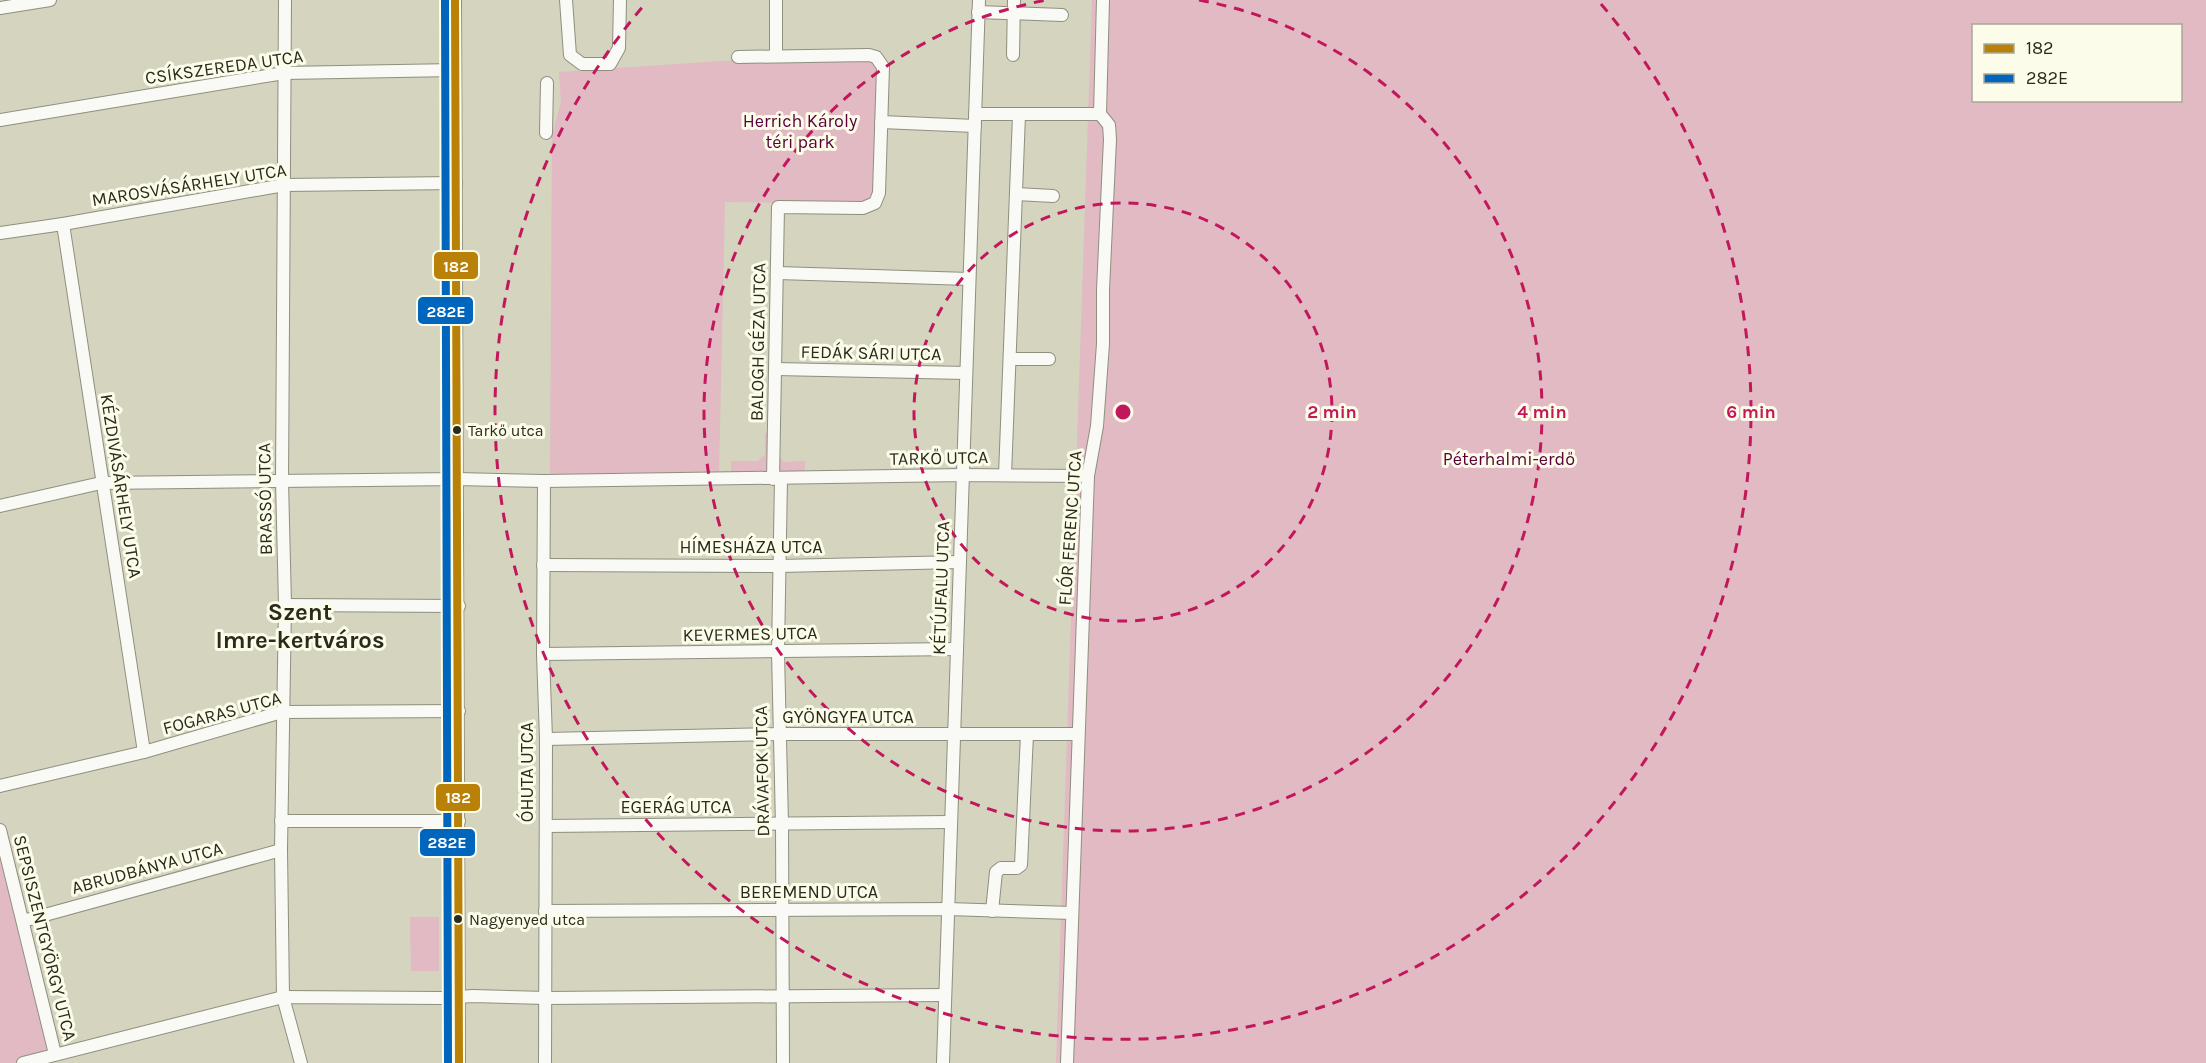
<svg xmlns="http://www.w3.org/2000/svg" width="2206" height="1063" viewBox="0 0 2206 1063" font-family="Karla,sans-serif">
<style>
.green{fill:#e1bac3;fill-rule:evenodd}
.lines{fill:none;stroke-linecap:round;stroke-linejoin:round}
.minor-casing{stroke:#8f8f7f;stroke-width:14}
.minor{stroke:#f9f9f5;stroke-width:12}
.bus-1-casing{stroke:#fbfce9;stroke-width:12}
.bus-2-casing{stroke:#fbfce9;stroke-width:12}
.bus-1{stroke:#ba8108;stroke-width:8}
.bus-2{stroke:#0065bd;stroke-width:8}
.ring{fill:none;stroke:#c2185b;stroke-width:3;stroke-dasharray:10 8}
.bus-dot{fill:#2b2b1c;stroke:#fbfce9;stroke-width:2}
.labels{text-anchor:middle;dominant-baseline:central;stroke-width:6;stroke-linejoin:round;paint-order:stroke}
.bus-label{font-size:16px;fill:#2b2b1c;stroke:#fbfce9;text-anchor:start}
.street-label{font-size:18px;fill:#2b2b1c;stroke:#fbfce9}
.park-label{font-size:18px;fill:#59003a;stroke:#fbfce9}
.district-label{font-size:24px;font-weight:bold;fill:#2b2b1c;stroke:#fbfce9}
.centre{fill:#c2185b;stroke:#fbfce9;stroke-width:3}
.ring-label{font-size:18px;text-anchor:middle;font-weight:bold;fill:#c2185b;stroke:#fbfce9;stroke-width:6;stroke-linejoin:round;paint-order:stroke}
.line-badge{stroke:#fbfce9;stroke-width:2}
.badge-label{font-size:16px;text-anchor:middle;font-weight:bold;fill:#fff}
</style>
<rect width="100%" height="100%" fill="#d4d4bf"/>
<g class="green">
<path d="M1092 0H2206V1063H1056ZM1974 26H2180V100H1974Z"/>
<path d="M867 58 878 66 874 197 864 204 725 202 719 473 550 475 552 135 561 102 559 72 721 61Z"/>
<path d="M765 433 770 434 771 477H731V461H758L765 455Z"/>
<path d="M780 444V458L784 462 805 461V477H776V445Z"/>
<path d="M0 830 55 1054 23 1063H0Z"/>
<path d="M410 917H439V971H411Z"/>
</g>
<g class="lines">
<defs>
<g id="minor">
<path d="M285 0 282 481 285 605 281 850 283 997 301 1063"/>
<path d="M455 0 459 1063"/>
<path d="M566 0 570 55 582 64H610L619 48 620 0"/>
<path d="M0 8 50 0"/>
<path d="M978 12 1062 15"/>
<path d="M1013 55 1014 0"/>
<path d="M776 56V0"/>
<path d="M738 57 869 55 876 57 883 67 879 193 875 203 863 208 778 207 773 479"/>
<path d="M975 114H1100"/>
<path d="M0 120 284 73 455 70"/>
<path d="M881 122 975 126"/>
<path d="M546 133 547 83"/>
<path d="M1016 194 1053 196"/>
<path d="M63 224 144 752"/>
<path d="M0 233 63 224 284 185 456 183"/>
<path d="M778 273 969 279"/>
<path d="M1010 359H1049"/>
<path d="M776 369 966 373"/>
<path d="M1005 475 1019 115"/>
<path d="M781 479 778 652 782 825 783 1063"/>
<path d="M544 481 543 654 546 739 545 1063"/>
<path d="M0 506 101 483 457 479 544 481 963 475 1088 476"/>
<path d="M543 565 779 566 960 562"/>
<path d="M285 605 459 606"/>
<path d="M543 654 957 649"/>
<path d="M546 739 780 734H1077"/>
<path d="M0 786 144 752 282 712 459 711"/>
<path d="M281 821H459"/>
<path d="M546 826 951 822"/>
<path d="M0 830 55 1054"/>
<path d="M545 911 948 909 1072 913"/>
<path d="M992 911 996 872 1001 868H1017L1021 865 1027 734"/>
<path d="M23 921 281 850"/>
<path d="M23 1063 283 997 442 998 473 996 546 998 945 995"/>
<path d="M943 1063 979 0"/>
<path d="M1067 1063 1088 476 1097 426 1103 344V290L1110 139 1109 125 1100 114 1103 0"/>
</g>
</defs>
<use href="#minor" class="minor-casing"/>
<use href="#minor" class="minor"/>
<defs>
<path id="bus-1" d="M455 0 459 1063"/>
<path id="bus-2" d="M445 0 448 1063"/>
</defs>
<use href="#bus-1" class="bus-1-casing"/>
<use href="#bus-2" class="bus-2-casing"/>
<use href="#bus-1" class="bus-1"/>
<use href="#bus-2" class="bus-2"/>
</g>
<g class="ring">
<circle cx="1123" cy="412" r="209"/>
<path d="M1199 0A419 419 0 1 1 1047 0"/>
<path d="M1601 4A628 628 0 1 1 645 4"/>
</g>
<g class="bus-dot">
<circle cx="457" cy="430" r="5"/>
<circle cx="458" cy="919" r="5"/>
</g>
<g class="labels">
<g class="bus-label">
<text x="468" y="430">Tarkő utca</text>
<text x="469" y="919">Nagyenyed utca</text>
</g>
<g class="street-label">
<text transform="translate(224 67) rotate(-8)">CSÍKSZEREDA UTCA</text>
<text transform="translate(189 185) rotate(-9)">MAROSVÁSÁRHELY UTCA</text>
<text transform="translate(758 342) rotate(-89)">BALOGH GÉZA UTCA</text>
<text transform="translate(871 353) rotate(1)">FEDÁK SÁRI UTCA</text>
<text transform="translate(939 458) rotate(-1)">TARKŐ UTCA</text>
<text transform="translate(121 486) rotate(81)">KÉZDIVÁSÁRHELY UTCA</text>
<text transform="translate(265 499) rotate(-91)">BRASSÓ UTCA</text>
<text transform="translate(1070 528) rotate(-86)">FLÓR FERENC UTCA</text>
<text x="751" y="547">HÍMESHÁZA UTCA</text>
<text transform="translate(941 588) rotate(-88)">KÉTÚJFALU UTCA</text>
<text transform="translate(750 634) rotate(-1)">KEVERMES UTCA</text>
<text transform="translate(222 713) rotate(-15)">FOGARAS UTCA</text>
<text x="848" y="717">GYÖNGYFA UTCA</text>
<text transform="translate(762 771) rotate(-91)">DRÁVAFOK UTCA</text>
<text transform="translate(527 772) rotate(-90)">ÓHUTA UTCA</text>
<text x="676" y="807">EGERÁG UTCA</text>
<text transform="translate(147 868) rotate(-15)">ABRUDBÁNYA UTCA</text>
<text x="809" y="892">BEREMEND UTCA</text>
<text transform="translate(45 938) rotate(76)">SEPSISZENTGYÖRGY UTCA</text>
</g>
<g class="park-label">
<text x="800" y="121">Herrich Károly<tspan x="800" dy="21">téri park</tspan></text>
<text x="1509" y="459">Péterhalmi-erdő</text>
</g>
<g class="district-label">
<text x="300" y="612">Szent<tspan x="300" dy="28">Imre-kertváros</tspan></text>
</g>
</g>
<circle cx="1123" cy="412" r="9" class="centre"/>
<g class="ring-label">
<text x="1332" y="418">2 min</text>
<text x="1542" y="418">4 min</text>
<text x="1751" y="418">6 min</text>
</g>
<g class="line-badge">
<rect x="433" y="251" width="46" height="29" rx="6" fill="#ba8108"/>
<rect x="417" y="296" width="57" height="29" rx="6" fill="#0065bd"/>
<rect x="435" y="783" width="46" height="29" rx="6" fill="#ba8108"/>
<rect x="419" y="828" width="57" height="29" rx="6" fill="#0065bd"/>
</g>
<g class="badge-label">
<text x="456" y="272">182</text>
<text x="446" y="317">282E</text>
<text x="458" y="803">182</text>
<text x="447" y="848">282E</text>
</g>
<rect x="1972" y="24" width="210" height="78" fill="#fbfce9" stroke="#a8a897" stroke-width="1.5"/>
<rect x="1984" y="44" width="30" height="9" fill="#ba8108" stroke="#a8a897" stroke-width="1.5"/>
<text x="2026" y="54" font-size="18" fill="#2b2b1c">182</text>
<rect x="1984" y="74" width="30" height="9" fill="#0065bd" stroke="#a8a897" stroke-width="1.5"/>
<text x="2026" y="84" font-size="18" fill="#2b2b1c">282E</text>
</svg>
